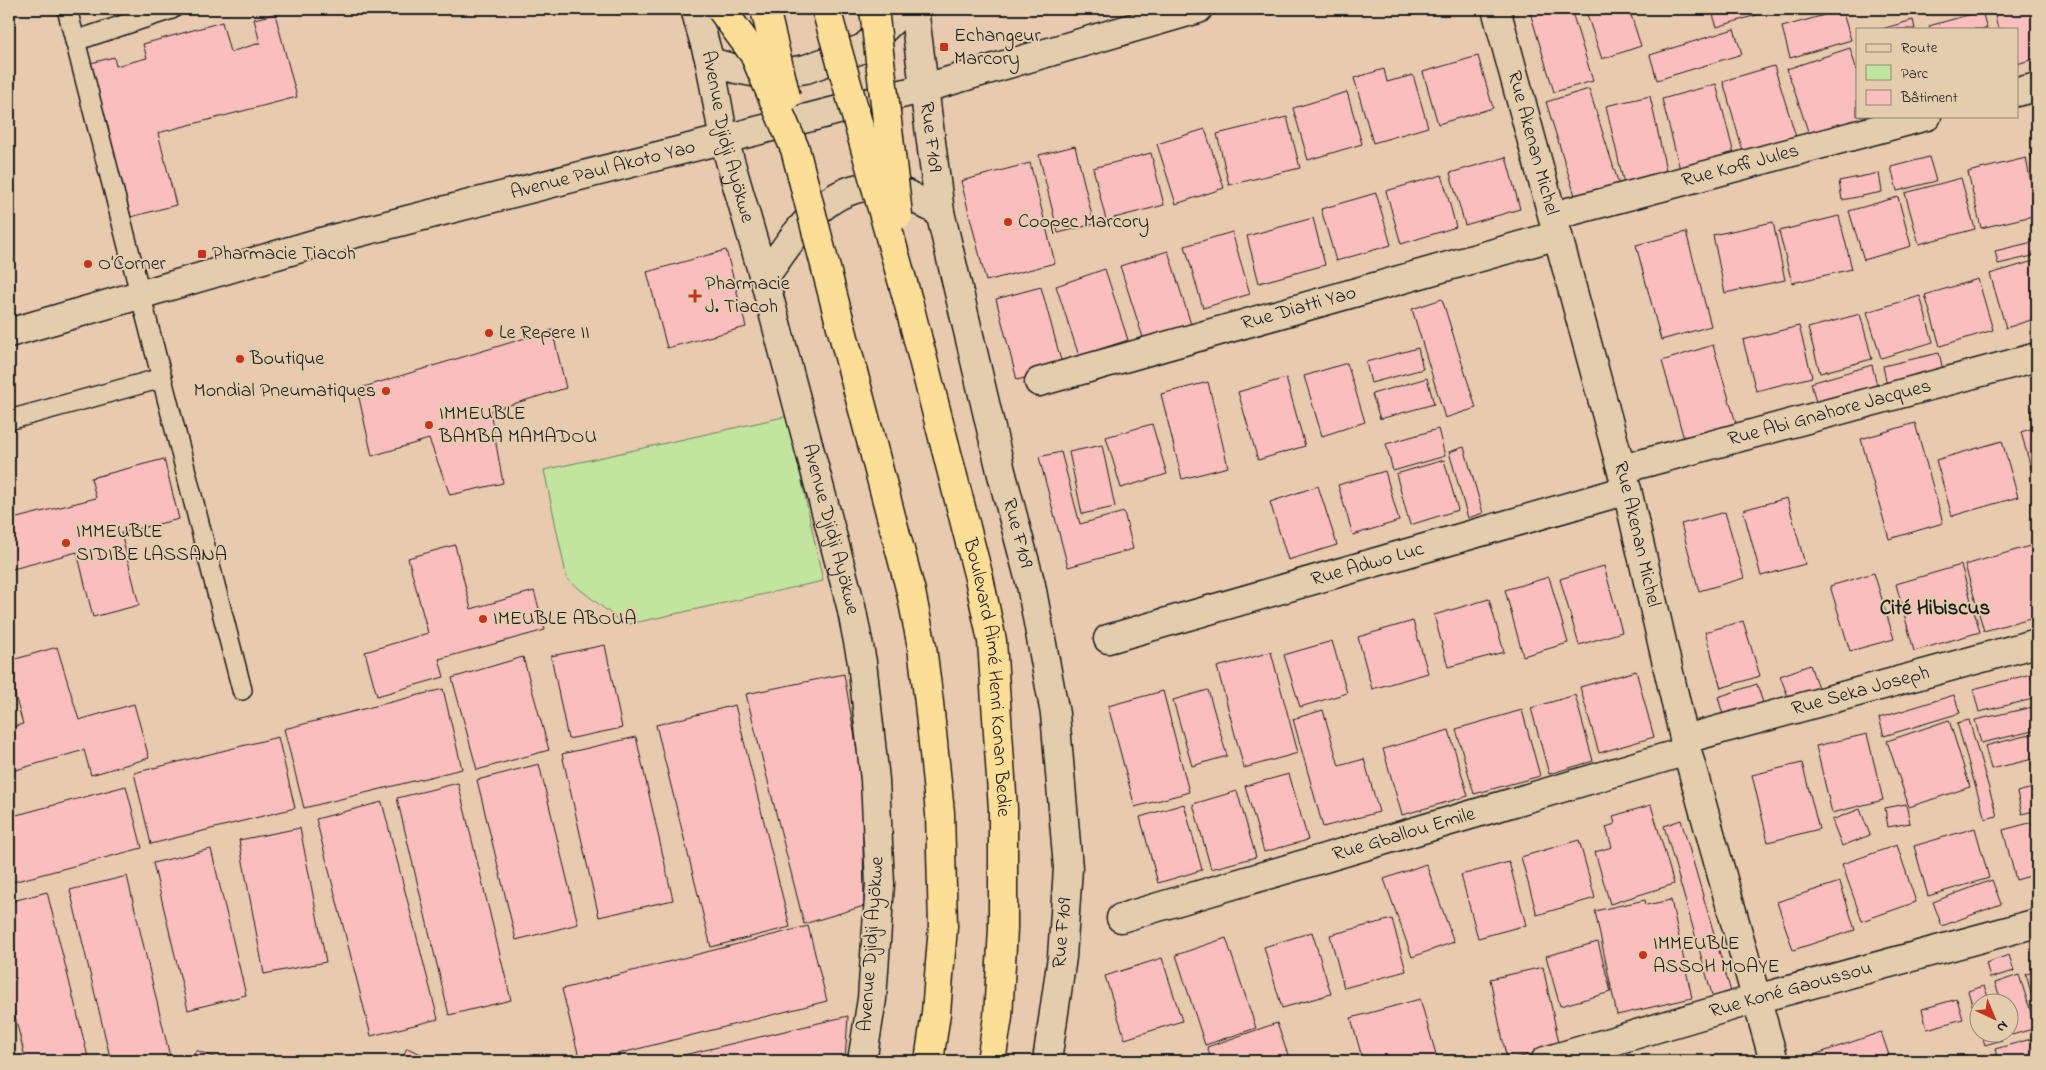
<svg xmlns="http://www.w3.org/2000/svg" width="2046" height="1070" viewBox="0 0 2046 1070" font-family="'Indie Flower',sans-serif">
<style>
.green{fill:#c1e49e;stroke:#6e805d}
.building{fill:#fabebc;stroke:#1c1c1c}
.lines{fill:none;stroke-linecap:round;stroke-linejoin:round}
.service-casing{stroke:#1c1c1c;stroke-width:22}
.minor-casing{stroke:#1c1c1c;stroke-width:31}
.tertiary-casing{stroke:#1c1c1c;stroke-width:31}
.motorway-casing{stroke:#1c1c1c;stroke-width:31}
.service{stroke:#e3cdac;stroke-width:19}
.minor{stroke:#e3cdac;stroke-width:28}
.tertiary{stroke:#e3cdac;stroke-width:28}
.motorway{stroke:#fdde96;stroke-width:28}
.motorway-bridge-casing{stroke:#1c1c1c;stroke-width:31;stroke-linecap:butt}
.motorway-bridge{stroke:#fdde96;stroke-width:28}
.poi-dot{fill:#c8321e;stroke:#e3cdac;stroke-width:2}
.labels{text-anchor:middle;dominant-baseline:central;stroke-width:4;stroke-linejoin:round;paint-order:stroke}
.poi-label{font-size:20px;fill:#1c1c1c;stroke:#e3cdac;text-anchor:start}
.street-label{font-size:20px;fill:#1c1c1c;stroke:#e3cdac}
.neighbourhood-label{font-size:21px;font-weight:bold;fill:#1c1c1c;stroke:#e3cdac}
</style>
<rect width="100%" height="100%" fill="#e8caaf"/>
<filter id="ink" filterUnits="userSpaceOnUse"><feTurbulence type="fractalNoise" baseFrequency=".02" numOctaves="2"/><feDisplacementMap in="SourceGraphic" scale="10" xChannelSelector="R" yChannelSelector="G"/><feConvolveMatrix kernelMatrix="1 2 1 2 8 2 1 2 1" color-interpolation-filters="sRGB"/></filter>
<g filter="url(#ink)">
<path class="green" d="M788 416 823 581 625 625 567 579 544 470Z"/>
<g class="building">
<path d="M1529 9H1571L1593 81 1554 92Z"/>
<path d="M1585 9H1629L1641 46 1602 59Z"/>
<path d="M1711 9H1761L1763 13 1717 27Z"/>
<path d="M2003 9H2037V58L2017 64V29H1998L1994 11Z"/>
<path d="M1842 10 1851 40 1790 58 1782 27Z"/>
<path d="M1982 11 1987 29H1930L1929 26Z"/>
<path d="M275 14 297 97 158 133 176 205 131 217 91 63 114 57 116 66 147 58 143 44 222 22 230 52 260 43 254 19Z"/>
<path d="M1913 20 1915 29H1882Z"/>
<path d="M1734 29 1742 54 1657 80 1650 55Z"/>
<path d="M1850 48 1857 71V116H1872L1873 119 1811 140 1787 69Z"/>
<path d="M1478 56 1493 108 1438 124 1423 72Z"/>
<path d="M1774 66 1798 143 1745 159 1723 81Z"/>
<path d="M1384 69 1387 82 1413 75 1428 127 1373 143 1354 78Z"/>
<path d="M1716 84 1736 162 1682 177 1662 99Z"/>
<path d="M1589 89 1620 188 1577 202 1546 102Z"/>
<path d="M1347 92 1362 144 1308 160 1293 108Z"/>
<path d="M1650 96 1669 184 1626 193 1606 106Z"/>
<path d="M1287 117 1300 168 1229 185 1217 134Z"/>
<path d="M1205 129 1224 188 1176 204 1157 144Z"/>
<path d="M1075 146 1094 224 1058 233 1039 155Z"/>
<path d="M2037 150V179L2030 152Z"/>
<path d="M1151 153 1164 205 1106 220 1093 168Z"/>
<path d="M1506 157 1520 209 1465 225 1450 173Z"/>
<path d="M1929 157 1936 181 1897 191 1891 167Z"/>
<path d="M2026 158 2037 215 1981 228 1968 172Z"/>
<path d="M1030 163 1055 263 986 281 961 181Z"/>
<path d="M1879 173 1882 192 1842 200 1839 181Z"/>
<path d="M1442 175 1456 227 1401 244 1386 191Z"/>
<path d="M1961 178 1975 229 1919 244 1905 193Z"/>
<path d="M1376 193 1391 245 1336 261 1321 209Z"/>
<path d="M1898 197 1911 246 1864 260 1849 211Z"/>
<path d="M1839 216 1852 269 1792 283 1779 231Z"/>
<path d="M1313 218 1325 265 1259 283 1247 236Z"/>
<path d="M1773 222 1785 280 1725 293 1713 235Z"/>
<path d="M1232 232 1250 294 1203 308 1185 246Z"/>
<path d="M1686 232 1711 326 1661 340 1636 245Z"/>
<path d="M2037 241V255L1998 264 1995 251Z"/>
<path d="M726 250 746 327 667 348 647 272Z"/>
<path d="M1168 251 1193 331 1146 347 1120 266Z"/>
<path d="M2037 260V318L2006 328 1990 274Z"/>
<path d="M1105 269 1128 340 1079 356 1056 286Z"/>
<path d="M1978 279 1993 330 1940 346 1925 295Z"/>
<path d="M1041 287 1063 368 1017 380 996 299Z"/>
<path d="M1920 296 1933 342 1881 358 1867 312Z"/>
<path d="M1442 299 1476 408 1445 418 1412 309Z"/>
<path d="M1860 314 1872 359 1820 373 1808 328Z"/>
<path d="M1799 326 1812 377 1756 391 1743 340Z"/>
<path d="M552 330 566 388 490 411 503 483 450 495 429 439 372 456 357 389Z"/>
<path d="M1713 345 1736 423 1684 439 1662 361Z"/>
<path d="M1418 348 1423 369 1371 383 1366 362Z"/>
<path d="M1939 353 1945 378 1888 391 1883 366Z"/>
<path d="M1347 363 1365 422 1322 436 1304 376Z"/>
<path d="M1872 365 1878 389 1817 406 1811 383Z"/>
<path d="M1286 378 1305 446 1258 460 1238 392Z"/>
<path d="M1427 378 1434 404 1380 419 1372 394Z"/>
<path d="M1208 382 1228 467 1182 479 1161 394Z"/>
<path d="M1915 423 1943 523 1889 539 1861 439Z"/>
<path d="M1152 424 1167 474 1121 488 1106 437Z"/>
<path d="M2037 427V490L2021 432Z"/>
<path d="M1438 429 1445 456 1393 471 1386 444Z"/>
<path d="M2002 441 2018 497 1952 516 1936 460Z"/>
<path d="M1102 445 1115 507 1082 514 1069 452Z"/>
<path d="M1464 447 1483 513 1468 518 1449 452Z"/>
<path d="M1061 452 1080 524 1124 512 1133 549 1068 567 1039 457Z"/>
<path d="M164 459 179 519 121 533 139 605 93 617 77 552 9 570V520L96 498 91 478Z"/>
<path d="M1444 460 1458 510 1410 525 1396 474Z"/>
<path d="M1385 471 1399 521 1353 535 1338 485Z"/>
<path d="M1318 486 1337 545 1288 560 1270 502Z"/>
<path d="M1787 498 1805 564 1761 576 1743 510Z"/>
<path d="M1725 512 1744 578 1699 591 1681 524Z"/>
<path d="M455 545 471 609 534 591 545 630 439 659 444 677 377 696 365 652 428 633 408 558Z"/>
<path d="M2030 546 2037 570V616L1984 631 1965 565Z"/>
<path d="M1961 565 1980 632 1914 651 1896 584Z"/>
<path d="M1604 566 1622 632 1579 645 1560 579Z"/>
<path d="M1874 573 1894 639 1850 651 1830 586Z"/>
<path d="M1549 577 1568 643 1523 656 1505 590Z"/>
<path d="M1489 599 1504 652 1448 667 1434 615Z"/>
<path d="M1413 621 1428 673 1372 689 1358 637Z"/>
<path d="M1743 621 1760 676 1721 688 1705 632Z"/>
<path d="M1332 641 1347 693 1300 707 1284 655Z"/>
<path d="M605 645 622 728 568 739 551 656Z"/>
<path d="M57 647 79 720 134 704 149 758 91 775 84 750 9 772V728L23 724 9 674V661Z"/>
<path d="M1271 652 1298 753 1244 768 1217 667Z"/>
<path d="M523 657 549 750 477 770 452 678Z"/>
<path d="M1810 665 1818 688 1789 699 1780 676Z"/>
<path d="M1636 671 1654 737 1599 753 1580 687Z"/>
<path d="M844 674 862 779 864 906 804 924 746 694Z"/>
<path d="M2031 674 2037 698 1979 712 1973 689Z"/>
<path d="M1757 684 1763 703 1723 715 1718 697Z"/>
<path d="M443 689 462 769 304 808 284 729Z"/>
<path d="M1208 690 1227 756 1192 766 1173 700Z"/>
<path d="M1163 691 1189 792 1135 807 1108 706Z"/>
<path d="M1575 695 1593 761 1549 774 1531 708Z"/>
<path d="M1954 695 1960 713 1884 736 1879 718Z"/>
<path d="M735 705 790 927 711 947 656 725Z"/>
<path d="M2037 706V730L1981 743 1975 720Z"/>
<path d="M1323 710 1339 766 1364 759 1379 812 1323 827 1293 719Z"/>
<path d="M1522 710 1540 776 1474 794 1456 729Z"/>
<path d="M1949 720 1970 787 1909 807 1887 741Z"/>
<path d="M1969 720 1997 816 1985 819 1957 723Z"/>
<path d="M1449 730 1468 796 1402 815 1383 749Z"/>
<path d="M2037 733V758L1991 769 1985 746Z"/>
<path d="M1867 734 1883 800 1832 813 1816 746Z"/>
<path d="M278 737 295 808 151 844 134 773Z"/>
<path d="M636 737 673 900 599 917 562 754Z"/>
<path d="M1802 763 1819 829 1768 842 1752 775Z"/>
<path d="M539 764 578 924 516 940 477 780Z"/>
<path d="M1289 774 1308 840 1264 852 1245 786Z"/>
<path d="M458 783 511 1000 449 1015 397 798Z"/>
<path d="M126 786 142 848 9 883V817Z"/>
<path d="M2037 787V810L2022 814 2017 792Z"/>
<path d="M1237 791 1256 857 1211 869 1193 804Z"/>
<path d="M382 802 438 1019 371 1036 316 819Z"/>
<path d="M1184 804 1202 870 1158 883 1140 817Z"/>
<path d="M1906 804 1910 823 1888 827 1885 808Z"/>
<path d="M1651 805 1674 884 1610 904 1595 852 1612 847 1606 827 1615 824 1613 816Z"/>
<path d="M1860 809 1870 835 1842 846 1832 820Z"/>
<path d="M1681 820 1733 999 1715 1005 1664 826Z"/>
<path d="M2037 821V874L2016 880 2003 830Z"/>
<path d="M300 828 326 962 264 974 239 840Z"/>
<path d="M1975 828 1989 878 1928 896 1914 846Z"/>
<path d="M1579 840 1595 898 1537 915 1521 857Z"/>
<path d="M1897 845 1916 902 1862 921 1842 864Z"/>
<path d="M211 849 246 995 188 1010 153 863Z"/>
<path d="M1509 862 1526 925 1478 938 1461 875Z"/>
<path d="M1426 864 1454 942 1412 957 1384 879Z"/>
<path d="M127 876 171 1061H111L70 890Z"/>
<path d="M1992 880 2001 904 1942 926 1933 902Z"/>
<path d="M1840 882 1855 930 1793 950 1777 902Z"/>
<path d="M47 892 89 1061H26L9 992V902Z"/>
<path d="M1645 900 1646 905 1671 900 1692 998 1617 1015 1595 911Z"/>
<path d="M1392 919 1406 971 1344 988 1330 935Z"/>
<path d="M808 926 827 1001 590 1061H580L562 989Z"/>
<path d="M1312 932 1331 994 1282 1008 1264 947Z"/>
<path d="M1226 938 1256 1028 1205 1045 1176 955Z"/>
<path d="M1598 942 1611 992 1560 1006 1546 956Z"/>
<path d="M2009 955 2014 971 1990 978 1986 963Z"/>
<path d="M1162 958 1182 1021 1125 1039 1105 976Z"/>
<path d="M1543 967 1560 1048 1507 1060 1490 979Z"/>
<path d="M2037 971V1016L2026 974Z"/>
<path d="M2019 975 2036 1028 2012 1035 2008 1023V1002H2002L1995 983Z"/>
<path d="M1984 986 1990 1002H1978V1025L1968 991Z"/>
<path d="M1420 999 1438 1061H1363L1351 1018Z"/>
<path d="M1957 999 1963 1019 1927 1029 1922 1009Z"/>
<path d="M848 1016 845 1061H659Z"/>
<path d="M1277 1023 1290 1061H1212L1207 1047Z"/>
<path d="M1881 1032 1891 1061H1810L1808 1057Z"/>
<path d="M1981 1032H1999L2002 1040 1985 1045Z"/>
<path d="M2031 1039 2036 1060 1998 1061 1995 1049Z"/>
<path d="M407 1048 437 1061H401Z"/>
<path d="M196 1050 223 1061H191Z"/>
</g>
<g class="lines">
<defs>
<g id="service">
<path d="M67 9 242 690"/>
<path d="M75 41 172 9"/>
<path d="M9 420 162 378"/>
</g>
<g id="minor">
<path id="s1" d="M1496 9 1627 490 1687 751 1774 1061"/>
<path d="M2017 92 2037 87"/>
<path id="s2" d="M1553 216 1927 116"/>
<path id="s3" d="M1039 382 1558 235"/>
<path id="s4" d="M1622 469 2037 357"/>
<path id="s5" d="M1108 639 1627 490"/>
<path id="s6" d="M1685 739 2037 643"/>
<path id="s7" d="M1121 918 1687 751"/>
<path id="s8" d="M1545 1061 1756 999 2037 923"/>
</g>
<g id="tertiary">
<path id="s9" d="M695 9 710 62 724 140 764 278 851 606 862 662 875 780 880 884 872 999 862 1061"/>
<path id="s10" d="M914 9 940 212 1001 471 1031 585 1055 714 1068 868 1062 957 1047 1061"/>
<path d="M710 62 736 69 769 75 806 69 864 48 895 18 900 9"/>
<path d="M764 278C794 236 830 175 891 188 904 191 927 206 940 212"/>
<path id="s11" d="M9 333 321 242 925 88 1198 9"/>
</g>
<g id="motorway">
<path id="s12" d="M908 301 979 578 992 641 1003 809V928L998 1017 991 1061"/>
<path d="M839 319 911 592 922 647 929 703 940 813 943 926 936 1013 929 1061"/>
</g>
</defs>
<use href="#service" class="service-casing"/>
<use href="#minor" class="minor-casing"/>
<use href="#tertiary" class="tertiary-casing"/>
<use href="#motorway" class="motorway-casing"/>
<use href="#service" class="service"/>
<use href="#minor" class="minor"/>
<use href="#tertiary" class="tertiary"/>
<use href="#motorway" class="motorway"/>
<defs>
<g id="motorway-bridge">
<path d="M721 9 754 54 795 149 839 319"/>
<path d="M826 9 908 301"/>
<path d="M874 9 898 215"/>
<path d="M766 13 786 97"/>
</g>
</defs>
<use href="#motorway-bridge" class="motorway-bridge-casing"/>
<use href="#motorway-bridge" class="motorway-bridge"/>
</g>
</g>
<g class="poi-dot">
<rect x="939" y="42" width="10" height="10" rx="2.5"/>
<circle cx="1008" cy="222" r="5"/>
<rect x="197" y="249" width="10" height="10" rx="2.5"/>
<circle cx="88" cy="264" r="5"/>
<path d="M692.5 288.5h5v5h5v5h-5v5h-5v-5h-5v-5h5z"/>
<circle cx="489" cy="333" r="5"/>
<circle cx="240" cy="359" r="5"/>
<circle cx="386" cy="391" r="5"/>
<circle cx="429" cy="425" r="5"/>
<circle cx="66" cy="543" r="5"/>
<circle cx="483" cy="619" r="5"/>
<circle cx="1643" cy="955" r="5"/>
</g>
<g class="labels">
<g class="poi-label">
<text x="954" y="36">Echangeur<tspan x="954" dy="23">Marcory</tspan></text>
<text x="1018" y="222">Coopec Marcory</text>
<text x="212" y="254">Pharmacie Tiacoh</text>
<text x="98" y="264">O‘Corner</text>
<text x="705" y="284">Pharmacie<tspan x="705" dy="23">J. Tiacoh</tspan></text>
<text x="499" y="333">Le Repere II</text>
<text x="250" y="359">Boutique</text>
<text x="376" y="391" text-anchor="end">Mondial Pneumatiques</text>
<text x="439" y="414">IMMEUBLE<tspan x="439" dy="23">BAMBA MAMADOU</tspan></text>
<text x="76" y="532">IMMEUBLE<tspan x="76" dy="23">SIDIBE LASSANA</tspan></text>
<text x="493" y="619">IMEUBLE ABOUA</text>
<text x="1653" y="944">IMMEUBLE<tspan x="1653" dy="23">ASSOH MOAYE</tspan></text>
</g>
<g class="street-label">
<text stroke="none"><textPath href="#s9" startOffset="132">Avenue Djidji Ayökwe</textPath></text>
<text stroke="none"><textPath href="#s10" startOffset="129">Rue F109</textPath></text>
<text stroke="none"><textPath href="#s1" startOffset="139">Rue Akenan Michel</textPath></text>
<text stroke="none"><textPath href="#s2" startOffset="194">Rue Koffi Jules</textPath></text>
<text stroke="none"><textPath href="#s11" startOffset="616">Avenue Paul Akoto Yao</textPath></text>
<text stroke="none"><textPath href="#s3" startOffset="270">Rue Diatti Yao</textPath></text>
<text stroke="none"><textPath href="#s4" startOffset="215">Rue Abi Gnahore Jacques</textPath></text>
<text stroke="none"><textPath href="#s9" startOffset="538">Avenue Djidji Ayökwe</textPath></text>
<text stroke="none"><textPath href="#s10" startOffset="535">Rue F109</textPath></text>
<text stroke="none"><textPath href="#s1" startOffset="544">Rue Akenan Michel</textPath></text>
<text stroke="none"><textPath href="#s5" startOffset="270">Rue Adwo Luc</textPath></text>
<text stroke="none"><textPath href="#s12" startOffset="386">Boulevard Aimé Henri Konan Bedie</textPath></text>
<text stroke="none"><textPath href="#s6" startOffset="182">Rue Seka Joseph</textPath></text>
<text stroke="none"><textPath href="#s7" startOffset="295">Rue Gballou Emile</textPath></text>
<text transform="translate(1063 933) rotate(-85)">Rue F109</text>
<text transform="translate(872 944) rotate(-86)">Avenue Djidji Ayökwe</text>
<text stroke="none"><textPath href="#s8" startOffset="256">Rue Koné Gaoussou</textPath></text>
</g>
<g class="neighbourhood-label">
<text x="1935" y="609">Cité Hibiscus</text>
</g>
</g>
<rect width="2046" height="1070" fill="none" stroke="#e3cdac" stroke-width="30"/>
<rect x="15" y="15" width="2016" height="1040" fill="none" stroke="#1c1c1c" stroke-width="2" filter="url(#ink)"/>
<rect x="1856" y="28" width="162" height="90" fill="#e3cdac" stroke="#938672"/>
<rect x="1866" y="44" width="25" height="8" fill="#e3cdac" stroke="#938672"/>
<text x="1901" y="52" font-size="15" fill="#1c1c1c">Route</text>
<rect x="1866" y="65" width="25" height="15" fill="#c1e49e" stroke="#938672"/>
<text x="1901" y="78" font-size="15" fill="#1c1c1c">Parc</text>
<rect x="1866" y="90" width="25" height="15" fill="#fabebc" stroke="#938672"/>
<text x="1901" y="102" font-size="15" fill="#1c1c1c">Bâtiment</text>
<g transform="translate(1994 1018) rotate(136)"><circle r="24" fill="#e3cdac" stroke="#938672"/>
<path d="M0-4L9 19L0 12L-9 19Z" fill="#c8321e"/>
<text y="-8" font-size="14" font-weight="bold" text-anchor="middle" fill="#1c1c1c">N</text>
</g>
</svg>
